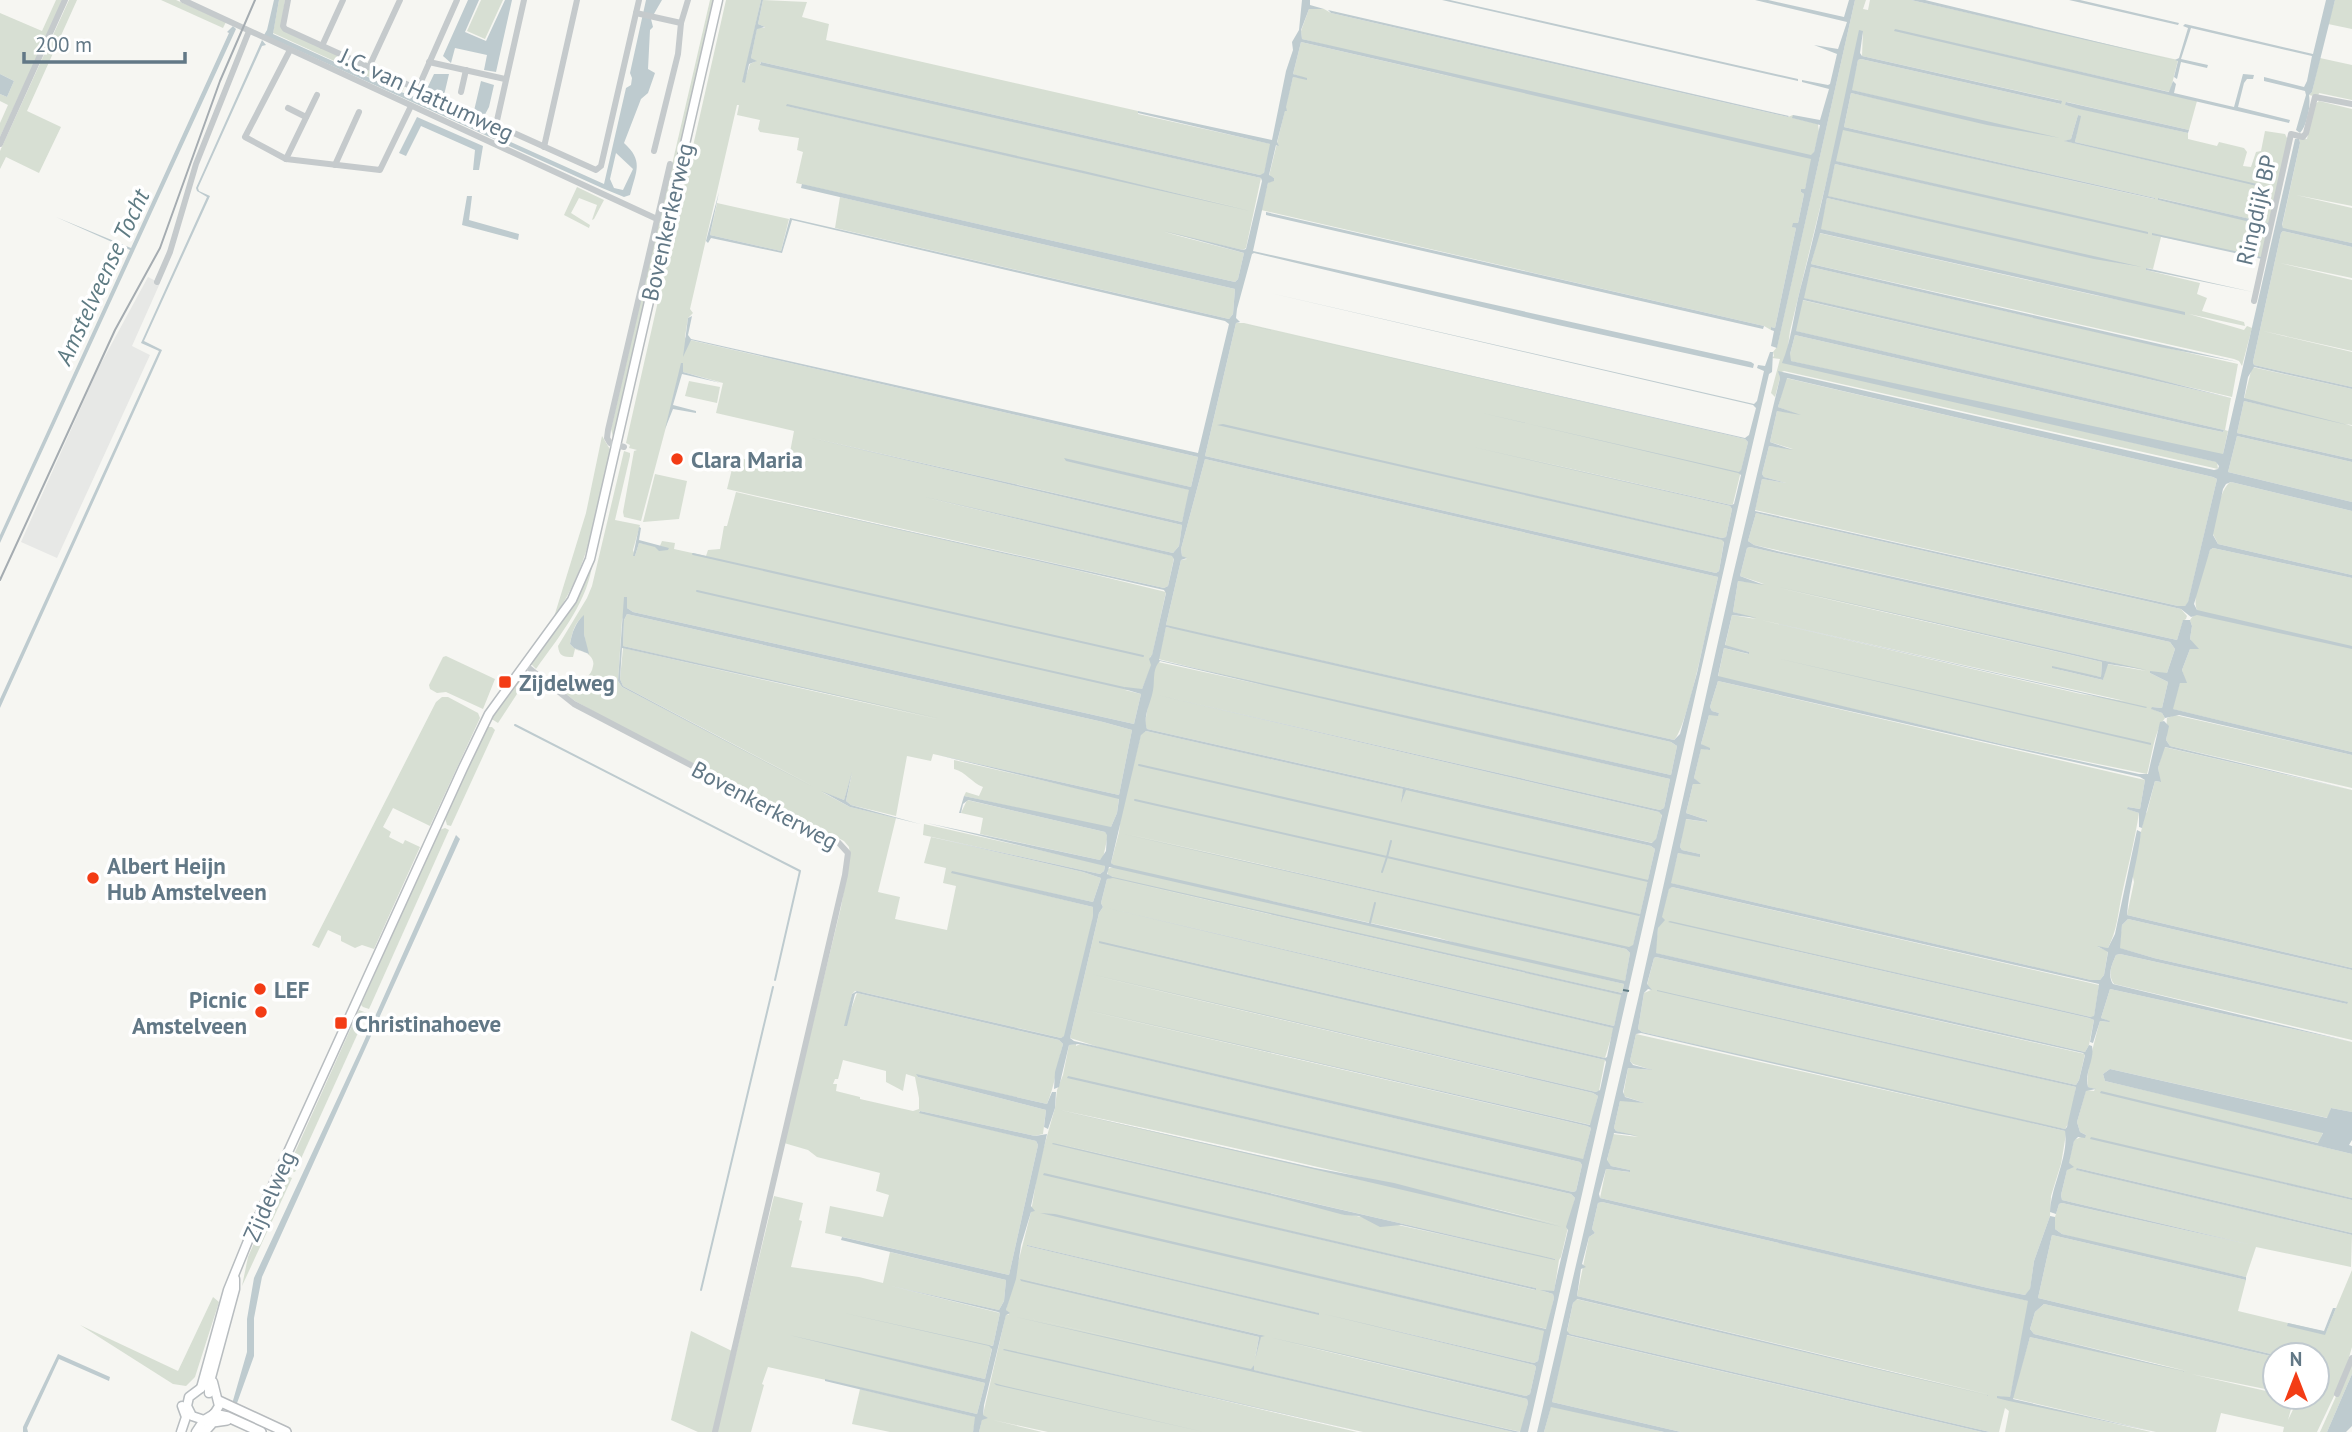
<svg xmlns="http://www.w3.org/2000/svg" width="2352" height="1432" viewBox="0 0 2352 1432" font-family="'PT Sans',sans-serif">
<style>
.built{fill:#e7e8e6}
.green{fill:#d7dfd3;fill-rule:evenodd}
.water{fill:#becbcf;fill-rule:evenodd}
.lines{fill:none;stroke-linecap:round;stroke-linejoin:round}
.stream{stroke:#becbcf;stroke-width:2}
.ferry{stroke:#5e7b83;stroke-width:2;stroke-dasharray:9 7;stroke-linecap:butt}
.major-casing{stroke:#b8bdc0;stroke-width:11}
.highway-casing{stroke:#b7bbbe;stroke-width:12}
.minor{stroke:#c5cacc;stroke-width:6}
.major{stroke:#fff;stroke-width:8}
.highway{stroke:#fff;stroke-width:9}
.tram{stroke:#a5acb1;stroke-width:2}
.poi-dot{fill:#f33c15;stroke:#fff;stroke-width:2.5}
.labels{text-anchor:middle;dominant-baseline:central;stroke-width:7;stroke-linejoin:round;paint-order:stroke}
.street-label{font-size:23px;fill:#627886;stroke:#fff}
.poi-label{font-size:23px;font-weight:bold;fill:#627886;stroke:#fff;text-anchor:start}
.water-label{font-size:24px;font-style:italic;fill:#5e7b83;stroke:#fff}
</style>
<rect width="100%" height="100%" fill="#f6f6f2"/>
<path class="built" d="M148 277 160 283 132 346 150 355 57 558 21 542 98 369Z"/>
<g class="green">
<path d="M56 0H63L0 137V123L8 105 0 101V94L7 97 14 81 0 74V13L42 31Z"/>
<path d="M69 0H77L27 111 61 127 39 173 6 157 0 169V151Z"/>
<path d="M161 0H176L226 22 223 28Z"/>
<path d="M279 0H285L281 26 405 86 402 92 273 33Z"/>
<path d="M481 0H503L485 39 467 31Z"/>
<path d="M710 0H714L613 437 611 429Z"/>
<path d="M726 0H761L743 81 744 83 750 64 756 61 751 58 757 28H764L765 27 758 24 763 0 807 2 802 17 829 24 826 40 1138 111V114L1271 144 1264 174 1260 175 761 62 760 64 1261 178 1246 248 1243 250 1164 232 1244 253 1238 279 1235 282 796 183 803 152 797 150 799 138 760 132 758 129 760 120 737 115 739 105H737L690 309 693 313 688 318 685 337 689 342 690 340 1198 457 1191 487 1065 459 1190 490 1182 522 812 438 1182 525 1179 546 1173 553 928 498 1173 556 1174 558 1168 586 1164 588 727 489 735 457 787 468 794 431 716 413 723 383 683 372V363L641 521 624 517 623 512 634 451 637 450 629 448 630 445 626 443ZM787 105 1250 210 787 106Z"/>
<path d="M1855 0H1866L1863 9 1868 10 1870 0H1911L2178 60 2170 92 1895 30 2197 101 2189 130 2067 102 2065 105 2188 133V139L2217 146 2219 142 2244 148 2247 152 2243 166 2251 167 2256 152 2261 151 2265 131 2285 134 2288 140 2262 257 2152 235 2161 237 2153 269 2146 268V270L2200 283 2197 294 2207 298 2202 311 2244 322 2245 326 2189 314 2244 330 2247 326 2252 328 2242 366 2239 361 2234 359 1811 264 1819 233 2094 295 2185 313 1820 229 1827 198 2142 268 1827 196 1835 164 2148 233 1835 161 1842 129 2154 199 2155 198 1844 127 1851 93 2033 133 1851 90 1858 60 1861 59 2061 104 2059 100 1862 56 1863 31 1790 331 1787 354 1783 362 2217 462 2218 469 1784 371 1779 373 1780 378 1775 397 1771 393 1780 359 1772 358 1774 356 1773 352 1777 347ZM2078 115 2080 116 2075 142 2257 186 2065 141 2071 139ZM2159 198 2267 223V225L2158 200Z"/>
<path d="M2335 0H2352V29L2328 24Z"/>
<path d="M1309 9H1324L1331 13 1788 117 1793 115V118L1818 124 1819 132 1805 189H1801V192L1804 194 1798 223H1794L1793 227 1796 228 1775 328 1771 327V330L1764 326 1261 210 1268 183 1274 178 1269 176 1285 110 1287 111 1285 108 1293 77 1307 79 1293 74 1301 42 1462 79 1302 39 1301 31Z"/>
<path d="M2320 58 2352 65V100L2319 93 2318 97 2309 95 2312 92Z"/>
<path d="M2319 101 2352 109V206L2296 195 2352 208V243L2283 229 2282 226 2300 143 2299 138 2307 139 2314 105Z"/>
<path d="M577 187 604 200 594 219 592 220 597 205 579 198 571 213 590 225 589 228 564 215Z"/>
<path d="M840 197 1235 289 1233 314 1229 319 835 228Z"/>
<path d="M717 203 789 219 781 251 710 235Z"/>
<path d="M2283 231 2352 247V278L2280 263 2352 280V351L2263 331 2352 352V387L2254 365 2253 362 2281 233Z"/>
<path d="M1811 267 2238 364 2232 397 1803 298Z"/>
<path d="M1802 300 2231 398 2225 430 2228 431 2223 454 2216 455 1790 361V354L1795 335 2198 427 2223 432 2224 430 1795 331Z"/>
<path d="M1236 323H1244L1745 439 1748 442 1733 504 1731 505 1511 455 1730 506 1732 509 1726 537 1722 538 1218 424 1723 540 1724 541 1719 571 1716 573 1205 456Z"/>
<path d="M2252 367 2352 389V425L2345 424 2352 426V459L2237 433 2244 401 2311 416 2244 399Z"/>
<path d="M1786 378 2213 477 2217 479 2188 603 2185 606H2178L1755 510 1762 479 1786 483 1764 477 1762 474 1769 446 1793 449 1770 442 1777 411 1794 413 1778 407Z"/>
<path d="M689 381 720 387 717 403 685 396Z"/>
<path d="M602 436 611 451C597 508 589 569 554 617L586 513Z"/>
<path d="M2237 436 2352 462V502L2228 472Z"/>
<path d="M624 451 630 453V456L615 520 640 525 633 550 635 556 639 543 669 549 660 546 662 541 675 543 674 549 706 556 708 550 720 549 724 526H727L736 492 1059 566 1166 592 1152 656 1150 657 1152 665 1142 689 1125 690 1141 694 1134 724 633 612 627 608 622 620 618 681 622 687 813 786 623 686 620 679 623 648 941 720 623 646 624 620 627 614 1103 722 1132 730 1119 795 933 754 931 761 907 756 896 816 851 805 846 801 852 773 844 800 822 792 850 807 896 818 878 892 900 897 895 919 947 930 956 886 943 883 946 868 924 863 931 837 1083 872 1101 878 1093 902 951 872 1093 907 1094 912 1089 937 1065 1036 1061 1038 866 993 855 991 852 994 845 1026 857 993 1059 1040 1063 1044C1057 1065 1055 1085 1047 1104L917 1075 918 1077 1046 1110 1043 1134 1035 1136 920 1111 919 1112 1036 1141 1038 1145 1009 1275 825 1233 830 1206 883 1217 889 1195 876 1191 880 1173 817 1157 808 1150 784 1143 841 907 850 856 849 847 844 841 609 720 575 701 558 688 561 679C572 683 591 682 593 666 594 663 593 659 590 656 587 652 579 651 575 649L573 657C563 657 559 656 558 646L587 598 592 586ZM584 616V634L588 654 574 648 570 644C572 633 575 621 584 616ZM843 1060 886 1071V1082L903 1091 906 1074 915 1077 919 1098V1109L913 1111 860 1099V1097L836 1091 837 1084H833L835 1079H838Z"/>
<path d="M1205 459 1718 577C1712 602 1688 729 1674 740L1173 627 1671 742 1677 746 1671 775 1285 689 1670 779 1664 808 1660 810 1166 697 1659 812 1662 814 1656 840 1653 843 1147 729 1145 723 1155 666 1158 662 1268 686 1158 659 1166 627 1171 628 1166 625 1181 560 1187 559 1182 556 1181 549Z"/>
<path d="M655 474 687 481 679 519 643 522Z"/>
<path d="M2231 482 2352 511V575L2218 544C2217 542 2214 536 2213 534 2212 523 2221 486 2231 482Z"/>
<path d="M1756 513 2181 609 2187 616 2186 619 2183 621 2177 640 1754 545 1748 541Z"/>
<path d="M1750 547 2170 642 2175 649 2167 673H2150L2168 682 2162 708 2152 707V709L2162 713 2165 718C2154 731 2152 756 2147 774L2005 745 1718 677 1724 648 1748 654 1749 652 1725 646 1732 615 1756 619 1733 612 1738 581 1764 584 1740 576 1747 548ZM1770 586 2101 660 2146 671 2107 664 2103 680 2052 668 2101 677 2102 662ZM1761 620 2125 701 2081 694Z"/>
<path d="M2213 548 2352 578V752L2172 709 2180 682 2186 683 2182 670 2190 649H2197L2190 639 2192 626 2190 620 2197 610C2191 597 2205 564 2210 550Z"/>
<path d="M593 559C589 601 560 635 536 669L532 665V658C556 626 580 597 593 559Z"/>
<path d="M446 656 495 679 483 709 446 692 437 693 430 689 429 685 443 657Z"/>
<path d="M522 674H530L498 723 490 718Z"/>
<path d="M1718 681 2145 780 2140 809 2128 807V809L2139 813C2135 839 2128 867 2122 894 2118 913 2117 931 2108 948L2098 947 2108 951 2104 975 2100 980H2091L1670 883 1678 853 1700 856V854L1682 850 1680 847 1685 819 1706 822 1707 820 1686 813 1693 784H1700L1694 778 1701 748 1709 750 1701 744 1709 715H1718L1719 713 1712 711 1710 707Z"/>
<path d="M442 697H448L478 713 480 718 430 826 393 808 383 827 391 832 389 837 403 844 405 840 420 847 374 949 362 945 355 948 341 941V936L328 930 319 948 312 945 436 702Z"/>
<path d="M2175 715 2352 755V788L2170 746 2166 740C2168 732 2166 724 2167 718Z"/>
<path d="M486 727H492L495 730 451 826 447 825 445 818Z"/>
<path d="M1146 731 1404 789 1401 800 1405 789 1651 846 1655 849 1633 946 1629 948 1123 833 1626 949 1630 953 1625 982 1498 954 1624 984 1622 993 1116 879 1618 994 1622 995 1614 1026 1107 908 1614 1028 1605 1058 1099 941 1605 1060 1599 1091 1596 1092 1091 975 1593 1093 1598 1096 1591 1125 1084 1010 1587 1126 1591 1128 1583 1160 1105 1049 1070 1038 1099 913 1103 907 1101 903 1107 879 1113 877 1108 875 1107 869 1114 867 1151 875 1115 866 1111 863 1119 832 1121 815 1141 734ZM1199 885 1439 938 1472 948 1199 886Z"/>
<path d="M2164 747 2352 790V968L2127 915 2134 882 2132 872 2145 814 2147 812 2155 781 2160 782 2158 768Z"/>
<path d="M954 760 1119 798 1117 813 1111 827H1103L964 796 966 792 979 796 983 787C972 783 966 772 954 769Z"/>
<path d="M967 800 1105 832 1108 835 1103 858 1100 860 980 834 983 818 961 813Z"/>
<path d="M924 824 1101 864 1105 866 1104 871 1100 874 923 835Z"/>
<path d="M445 828 449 830 369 1009 363 1007 361 1005 439 830Z"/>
<path d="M1672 887 2099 985 2094 1017H2091L1669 922 2089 1018 2094 1020 2089 1045 2085 1052 1655 953 1658 928 1669 888Z"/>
<path d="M2128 919 2352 970V1040L2114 984C2107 975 2112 964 2116 955L2120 954 2347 1004V1002L2154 958 2119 948 2122 925Z"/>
<path d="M1656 957 2085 1054 2079 1080 2076 1085 1657 990 2076 1087 2070 1121 2065 1129 2002 1116 2065 1131 2066 1134 2061 1164 2051 1196 2050 1216 2034 1261 2030 1290 2025 1295 1988 1288 1600 1198 1606 1169 1629 1172 1630 1170 1611 1166 1607 1161 1613 1134 1638 1137 1616 1131 1614 1128 1620 1101 1624 1100 1645 1103 1623 1096 1628 1068 1652 1070 1633 1064 1630 1061 1636 1034 1978 1111 1642 1032 1638 1029 1644 993 1651 990 1647 985 1654 958Z"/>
<path d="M2110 989 2352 1042V1112L2331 1108 2328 1118 2110 1069 2103 1074 2105 1081 2323 1132 2319 1143 2100 1092 2352 1154V1198L2090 1138 2352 1200V1233L2077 1168V1170L2352 1235 2351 1267 2256 1247 2246 1277 2099 1244 2062 1234 2055 1229V1217L2059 1204 2062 1203 2252 1245 2062 1200 2061 1195 2074 1140 2086 1135 2080 1132 2077 1122 2086 1090 2094 1091 2095 1089 2088 1087C2085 1075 2096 1035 2100 1021L2109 1022V1021L2101 1018Z"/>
<path d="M359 1010 367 1013 295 1172 287 1170Z"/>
<path d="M1076 1044V1046L1080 1044 1580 1162 1582 1165 1576 1191 1573 1192 1068 1078 1571 1194 1575 1198 1561 1257 1559 1260 1554 1292 1543 1291 1553 1294 1554 1298 1547 1329 1041 1212 1545 1331 1538 1361 1534 1363 1371 1325 1534 1365 1536 1367 1530 1394 1526 1396 1291 1343 1527 1399 1528 1403 1521 1432 1253 1370 1254 1365 1251 1370 1017 1315 1513 1432H1363L1014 1351 1357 1432H1048L993 1420 1042 1432H979L1006 1314 1009 1315 1006 1310 1031 1212 1039 1164 1055 1108 1057 1090 1063 1075 1069 1045ZM1060 1110C1228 1145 1395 1185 1562 1225ZM1054 1143 1554 1259H1555L1352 1215H1344L1337 1211ZM1043 1174 1536 1288 1535 1290ZM1027 1245 1318 1313 1319 1314 1027 1246ZM1020 1279 1261 1335 1255 1359 1259 1337Z"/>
<path d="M284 1175 292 1178 242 1286 248 1257Z"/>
<path d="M774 1196 803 1203 799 1220 802 1221 791 1267 859 1277 883 1283 890 1252 1006 1280 1004 1301 999 1310 891 1286 1000 1313 993 1346 990 1345 992 1348 985 1379 866 1353 985 1383 977 1414 768 1367 762 1384 764 1385 751 1432H717Z"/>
<path d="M1602 1202 2029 1301 2010 1398 1997 1396 2151 1432H2005L2009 1411 2005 1408 1999 1432H1990L1570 1334 1567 1332 1573 1303 1576 1299 1991 1395 1577 1296 1589 1237 1595 1233 1592 1229 1598 1203Z"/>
<path d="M2052 1235 2246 1280 2238 1311 2326 1332 2352 1270V1347L2344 1375 2317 1432H2283L2284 1427 2221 1413 2216 1432H2156L2012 1398 2030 1337 2187 1371 2034 1334 2030 1329 2035 1312 2044 1304 2275 1357V1391L2191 1374 2275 1393V1397L2294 1398 2288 1420 2299 1397H2317V1355H2275L2038 1298Z"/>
<path d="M213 1297 219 1302 195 1377 186 1386 173 1384 80 1325 178 1371Z"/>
<path d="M691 1331 732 1351 713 1432H698L671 1420Z"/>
<path d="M1566 1335 1982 1432H1681L1552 1402Z"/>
<path d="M2352 1361V1374L2327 1432H2320Z"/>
<path d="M860 1389 976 1417 973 1432H890L852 1424Z"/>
<path d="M1551 1406 1664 1432H1544Z"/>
</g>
<g class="water">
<path d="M274 0H279L273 34 401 92 416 97 424 95 434 74H449L441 108 473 115 481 81 494 85 489 107 482 120 485 127 493 134 604 184 626 88 631 85 632 78 630 73 646 0H662L651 19 653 27 650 30 648 69 655 73 648 93 641 99 624 143C644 161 636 171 630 195L624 197 602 188 264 35 267 30ZM616 153 633 169 623 190 614 188 610 179Z"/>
<path d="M468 0H479L465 32 486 41 505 0H512L496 72 484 70 487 55 455 48 451 63 443 56Z"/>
<path d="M761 0H763L758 24 765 27 757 29 751 58 757 61 749 64 745 83 742 82Z"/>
<path d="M1302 0H1310V5L1324 9H1309L1301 30 1302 39 1811 155 1814 152 1820 125 1792 118 1793 115 1820 120 1829 89 1802 82V80L1828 85 1830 84 1837 54 1814 45 1838 49 1847 22 1755 0H1768L1844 17 1849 0H1855L1777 348 1771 346 1774 331 1771 330V327L1775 328 1796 228 1792 227 1793 223H1798L1804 194 1801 192V189H1805L1811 159 1301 42 1293 74 1307 78V80L1293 77 1286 107 1287 111H1285L1277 142 1279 146 1276 145 1269 175 1274 178V181L1268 183 1253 251 1751 362 1754 364 1753 368 1558 325 1254 253 1252 254 1237 309 1236 318 1240 322 1236 323 1205 456 1716 573 1719 571 1724 542 1722 540 1217 425 1223 424 1722 538 1726 537 1732 509 1730 506 1473 447 1731 505 1734 504 1741 475 1738 473 1482 413 1739 472 1741 470 1748 442 1745 439 1244 324 1745 438 1749 435 1756 408 1753 405 1248 288 1754 404 1757 401 1764 371 1757 368 1758 365 1765 366 1770 352H1773L1772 372 1769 374 1738 507 1528 1432H1513L1016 1317 1251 1369 1254 1365V1370L1520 1432 1528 1403 1527 1399 1269 1337 1526 1396 1530 1394 1536 1367 1534 1365 1324 1314 1534 1363 1538 1361 1544 1331 1040 1213 1055 1214 1546 1329 1554 1298 1553 1294 1540 1290 1554 1291C1558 1269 1563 1252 1568 1230L1566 1227 1575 1198 1571 1194 1067 1078 1068 1076 1573 1192 1576 1191 1582 1165 1580 1162 1079 1044 1069 1045 1059 1087 1054 1089 1055 1072 1063 1044 1059 1040 857 993 855 994 847 1026H844L852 994 857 991 1061 1038 1064 1036 1093 916V907L951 873 952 871 1093 902 1101 878 1083 872 931 837 1100 874 1104 871 1105 866 927 823 1100 860 1106 851 1107 835 1105 832 968 800 963 804 961 813H959L964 796 1111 827 1117 813 1119 799 938 755 1119 795 1132 730 1103 722 627 614 624 620 623 646 942 719 622 648 620 679 623 686 813 787 622 687 618 681 624 597H627V608L633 612 1134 724 1141 694 1124 689 1125 687 1142 689 1151 665 1149 659 1152 655 1166 593 1164 590 733 492 1164 588 1168 586 1174 559 1172 556 925 497 1173 553 1179 546 1182 525 811 438 1182 522 1189 490 1066 461 1064 458 1191 487 1198 457 691 340 683 357 688 318 692 316 688 335 691 339 1198 453 1229 324 1225 321 792 220 782 253 711 238 708 243 706 241 719 192 710 235 781 251 790 218 1229 319 1233 314 1235 289 801 188 802 184 1235 282 1238 279 1244 253 1164 231 1243 250 1246 249 1262 181 1261 178 760 65 761 62 1260 175 1264 173 1270 144 1138 113V111L1272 140 1286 71 1293 50 1292 42 1299 30ZM1205 459 1718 577 1697 673 1680 734 1674 740 1166 625 1181 560 1187 558 1182 556 1181 549ZM1166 627 1671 742 1677 746 1671 775 1159 660ZM1160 661 1670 779 1664 808 1660 810 1157 695 1659 812 1662 815 1656 839 1652 843 1147 729C1143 718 1149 706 1152 695 1156 683 1151 670 1160 661ZM1146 731 1403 789 1401 803 1406 790 1651 846 1655 849 1633 945 1629 947 1123 834 1626 949 1630 953 1625 981 1114 865 1111 863 1141 735ZM1109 867 1624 984 1622 993 1113 877 1107 874ZM1113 878 1621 995 1614 1026 1107 908 1613 1028 1607 1057 1605 1058 1099 941V943L1605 1060 1606 1062 1600 1090 1596 1092 1091 974 1593 1093 1598 1096 1590 1125 1084 1009 1587 1126 1591 1128 1583 1159 1074 1041 1070 1038 1099 913 1103 907 1101 903 1107 879Z"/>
<path d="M1442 0H1450L1798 79V81Z"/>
<path d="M1911 0H1925L2173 60Z"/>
<path d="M2069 0H2080L2179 23 2178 25Z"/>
<path d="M2326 0H2335L2312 92 2309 95C2311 105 2307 126 2300 133L2296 130 2306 95 2305 91 2264 81V77L2304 87 2307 81 2312 56 2191 28 2181 59 2208 65 2207 68 2181 62 2177 79 2174 77 2178 61 2175 60 2179 58 2188 28 2183 26 2185 24 2313 54Z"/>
<path d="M1328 10 1789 116 1788 117 1331 13Z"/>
<path d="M233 26 236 29 0 543V535L130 250 56 217 131 248 229 33 227 32Z"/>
<path d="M1895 29 2169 92 2173 81 2176 84 2174 93 2234 107 2243 74 2254 75 2253 79H2247L2244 83 2238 107 2290 120 2289 123 1894 31Z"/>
<path d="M1859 30 1863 31 1860 53 1862 56 2062 101 2061 104 1861 59 1858 60 1852 90 2060 138 1987 125 1851 93 1844 127 2155 198V199L1843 130 1836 161 2148 232V234L1835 164 1828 196 2142 267 2094 259 1827 198 1821 229 2185 312V315L1820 233 1811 264 2238 362 2160 347 1811 267 1804 298 2137 374 2231 398 1803 300 1796 331 2224 430 2223 432 2198 427 1795 335 1790 354 1791 361 2223 454 2295 139 2299 138 2300 143 2282 225 2283 228 2352 243V247L2283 231 2281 233 2253 362 2254 365 2352 387V389L2254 367 2248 377 2244 398 2352 426 2244 401 2237 433 2352 459V462L2237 436 2228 472 2352 502V511L2231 482 2226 484 2223 489 2213 535 2218 544 2352 575V578L2213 548 2210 550 2194 604 2197 610 2352 646V649L2197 615 2191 617 2181 609 1756 513 1748 541 1754 545 1777 551 2177 640 2183 620H2190L2192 626 2190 639 2199 649H2190L2182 670 2187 683H2180L2173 709 2352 752V755L2179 715 2165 718 2162 713 2151 709 2152 707 2162 708 2168 682 2150 673V671L2167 673 2175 649 2170 642 1750 547 1747 548 1740 576 1764 585 1738 581 1733 612 1757 618 1732 615 1725 645 1749 652V654L1724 648 1718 676 2005 745 2139 774H2148L2160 722 2164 721 2169 726 2166 740 2170 746 2352 790 2165 747 2158 768 2161 782 2155 781 2142 828 2139 827V813L2127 809 2128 807 2140 809 2145 780 2140 777 1718 681 1710 707 1712 711 1719 713 1718 716 1709 715 1701 744 1710 748V750L1701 749 1694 778 1701 784H1693L1686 813 1707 820V822L1686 819 1680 847 1682 850 1700 854V857L1678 853 1671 883 2091 980H2100L2104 975 2108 952 2097 946 2108 948 2115 934 2137 830 2141 832C2138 860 2129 887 2127 915L2352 968V970L2128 919 2122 925 2120 948 2154 958 2348 1002 2347 1004 2120 954 2116 955C2112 964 2107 975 2113 984L2352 1042 2110 989 2101 1018 2110 1021 2109 1022 2100 1021 2093 1043 2090 1042 2094 1020 2089 1018 1668 922 1670 921 2091 1017 2094 1016 2099 984 1672 887 1669 889 1662 917 1665 920 1658 928 1656 953 2085 1052 2089 1045 2092 1046C2095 1059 2084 1073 2088 1087L2096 1089 2086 1091 2077 1122 2080 1132 2086 1135 2085 1138 2078 1137 2074 1141 2069 1163 2074 1167 2067 1170 2061 1195 2062 1200 2252 1245 2062 1203 2059 1204 2056 1214 2050 1212C2051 1186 2069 1157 2065 1131L1641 1033 1636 1034 1630 1061 1633 1065 1653 1070 1628 1068 1623 1092 1625 1097 1645 1103 1620 1101 1614 1128 1616 1131 1638 1136 1614 1133 1607 1160 1611 1166 1630 1170V1172L1606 1169 1599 1194 1600 1198 1988 1288 2025 1295 2030 1289 2034 1261 2050 1216 2055 1217V1229L2062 1234 2246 1277V1280L2052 1235 2038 1298 2275 1355V1357L2044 1304 2035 1312 2030 1329 2034 1334 2187 1372 2030 1337 2013 1399 2156 1432 2009 1401 1997 1398V1396L2010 1397 2028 1301 1602 1202 1598 1203 1592 1229 1595 1233 1589 1237 1582 1264 1586 1267 1581 1269 1577 1296 1991 1396 1577 1299 1573 1303 1567 1331 1570 1334 1990 1432H1982L1567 1335 1552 1402 1681 1432H1664L1551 1407 1544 1432H1537L1639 995 1733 575 1780 378 1778 371 2214 470 2218 469 2219 466 2216 462 1782 363C1791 342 1794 313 1800 290 1823 204 1840 117 1859 30ZM1787 378 2213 477 2217 479 2188 602 2185 606H2178L1755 511 1762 479 1786 483 1764 477 1762 474 1769 446 1793 450 1770 442 1777 411 1801 415 1778 407ZM1656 957 2083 1053 2085 1055 2079 1080 2076 1085 1657 990V991L2076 1087 2067 1127 2065 1129 1642 1032 1638 1029 1644 993 1648 989 1652 990 1647 984 1654 958Z"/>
<path d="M262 40 266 45 262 46 198 188 199 191 210 196 144 341 162 350 0 708V699L159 351 141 343 207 197 197 191 196 188Z"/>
<path d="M0 74 14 81 7 97 0 94Z"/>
<path d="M2066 102 2189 130 2188 133 2079 109 2065 105Z"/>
<path d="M787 104 1084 171 1250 211 786 106Z"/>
<path d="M2078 115 2081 116 2075 142 2257 184V186L2064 141 2071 139Z"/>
<path d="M417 117 483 146 479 170H473L475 150 421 126 406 156 399 153Z"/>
<path d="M467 196H472L469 220 519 234 518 240 462 225Z"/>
<path d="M2158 198 2268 223 2267 226 2158 200Z"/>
<path d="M1266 212 1764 326 1763 329 1266 215Z"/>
<path d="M2152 233 2262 257V259L2157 236 2152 235Z"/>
<path d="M2146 268 2253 292 2146 270Z"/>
<path d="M681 363H683V372L721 383 682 374 673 405 696 411V413L673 409 665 429Z"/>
<path d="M639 527 641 528 639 540 669 548 668 550 659 551 655 547 639 543 635 556H633Z"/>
<path d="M1770 585 2101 660 2147 670 2108 664 2103 680 2052 668V666L2101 677 2102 662Z"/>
<path d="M584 615V634L589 654 574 648 570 644C572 633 575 623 584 615Z"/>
<path d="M1761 620 2147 707 2146 708Z"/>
<path d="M1754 653 2151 743V745Z"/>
<path d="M852 772 846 801 851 805 920 824 850 807 821 791 844 800Z"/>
<path d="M456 835 460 839 262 1277 254 1318V1356L236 1406 232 1404 247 1352V1319L254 1278 360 1050Z"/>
<path d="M2110 1069 2327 1118 2331 1108 2352 1112V1140L2349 1145 2352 1146V1154L2100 1093 2101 1091 2318 1143 2323 1133 2105 1081 2103 1074Z"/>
<path d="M916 1074 1047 1104 1052 1092H1056L1055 1108 1048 1129 1044 1127 1046 1110 918 1077Z"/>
<path d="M1059 1110 1315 1168 1394 1183 1562 1227Z"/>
<path d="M920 1111 1035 1136 1047 1134 1031 1206 1035 1211 1031 1212 1021 1245 1016 1279 1006 1310 1010 1313 1006 1315 984 1405 983 1415 988 1418 982 1420 979 1432H973L975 1417 825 1381V1379L977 1414 985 1383 789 1335 985 1379 992 1349 989 1346 844 1313 993 1346 1000 1313 998 1312 891 1286 999 1310 1004 1301 1006 1280 841 1240 842 1237 1009 1275 1038 1145 1036 1141 919 1113Z"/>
<path d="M2091 1137 2352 1198V1200L2090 1139Z"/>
<path d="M1053 1143 1555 1259V1260L1401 1225 1380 1227 1359 1216 1344 1215 1277 1197 1052 1144Z"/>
<path d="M2077 1168 2352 1233V1235L2076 1170Z"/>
<path d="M1044 1173 1536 1288V1290L1043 1175Z"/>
<path d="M1027 1245 1319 1313V1315L1027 1246Z"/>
<path d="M1020 1279 1261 1335 1265 1336 1261 1337 1255 1360 1259 1337 1021 1281Z"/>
<path d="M2333 1308H2336L2325 1335 2287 1326 2288 1323 2324 1331Z"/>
<path d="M1004 1349 1054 1360 1363 1432 1003 1350Z"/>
<path d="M58 1354 110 1377 109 1381 59 1359 27 1428 28 1432H23V1427Z"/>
<path d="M2352 1374V1426L2346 1432H2327Z"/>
<path d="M994 1383 1001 1385 1204 1432 996 1385Z"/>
</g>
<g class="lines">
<g class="stream">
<path d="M693 554 1143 656"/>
<path d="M697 591 1124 688"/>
<path d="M515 725 800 871 775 980"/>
<path d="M1139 765 1648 881"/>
<path d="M1135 800 1387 857 1391 841"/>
<path d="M1382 872 1387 857 1639 915"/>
<path d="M1370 923 1375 903"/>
<path d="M701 1290 773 987"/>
</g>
<path class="ferry" d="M1623 990 1629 991"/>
<defs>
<g id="major">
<path d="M201 1388 228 1290 252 1231 463 768 489 714 572 600 590 559 718 0"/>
<path d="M201 1388 189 1397 187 1406 192 1416 204 1420 214 1414 219 1406 213 1382"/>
<path d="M209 1393V1385L235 1289V1279"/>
<path d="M181 1432 186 1417 182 1406"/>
<path d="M196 1432 204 1420"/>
</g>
<g id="highway">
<path d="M219 1401 286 1432"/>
<path d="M214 1414 228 1417 261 1432"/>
<path d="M204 1432 213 1422 227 1420"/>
</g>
</defs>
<use href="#major" class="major-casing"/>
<use href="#highway" class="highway-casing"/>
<g class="minor">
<path d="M183 0 657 219"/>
<path d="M288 0 283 26 285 29 415 88 419 86 457 0"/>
<path d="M524 0 496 125 596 170 601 166 639 0"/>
<path d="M636 13 681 23"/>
<path d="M322 46 343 0"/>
<path d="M290 50 245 137 286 159 380 170 411 106"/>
<path d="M429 62 505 79"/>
<path d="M369 67 400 0"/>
<path d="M461 92 466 70"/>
<path d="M288 108 306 117"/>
<path d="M0 144 65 0"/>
<path d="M544 147 577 0"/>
<path d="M654 151 678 54 681 23 688 0"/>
<path d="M286 159 317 95"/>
<path d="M335 165 359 112"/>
<path d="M157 282 170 252 196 164 249 31"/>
<path d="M2254 301 2291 134 2303 137 2306 133 2315 97 2352 104"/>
<path d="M624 447 610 443 607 438 608 430 670 164"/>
<path d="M524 664 574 704 838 842 848 853 845 875 715 1432"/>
<path d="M2337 1394 2352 1358"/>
</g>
<use href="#major" class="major"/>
<use href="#highway" class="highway"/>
<path class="tram" d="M0 580 115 330 160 248 220 81 255 0"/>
</g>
<g class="poi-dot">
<circle cx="677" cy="459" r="7"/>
<rect x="498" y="675" width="14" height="14" rx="3.5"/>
<circle cx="93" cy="878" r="7"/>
<circle cx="260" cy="989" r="7"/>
<circle cx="261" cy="1012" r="7"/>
<rect x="334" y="1016" width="14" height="14" rx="3.5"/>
</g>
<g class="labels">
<g class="street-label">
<text transform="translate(427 94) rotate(25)">J.C. van Hattumweg</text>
<text transform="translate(2256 210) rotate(-77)">Ringdijk BP</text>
<text transform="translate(667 222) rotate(-77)">Bovenkerkerweg</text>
<text transform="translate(765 805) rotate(28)">Bovenkerkerweg</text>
<text transform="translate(269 1196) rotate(-66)">Zijdelweg</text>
</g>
<g class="poi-label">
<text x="691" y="459">Clara Maria</text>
<text x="519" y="682">Zijdelweg</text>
<text x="107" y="865">Albert Heijn<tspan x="107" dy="26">Hub Amstelveen</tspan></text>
<text x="274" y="989">LEF</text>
<text x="247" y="999" text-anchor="end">Picnic<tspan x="247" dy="26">Amstelveen</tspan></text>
<text x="355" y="1023">Christinahoeve</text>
</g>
<g class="water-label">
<text transform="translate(102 277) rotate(-65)">Amstelveense Tocht</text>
</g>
</g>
<g transform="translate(2296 1376)"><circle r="33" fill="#ffffff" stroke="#c0c9cf" stroke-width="2"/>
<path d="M0-5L12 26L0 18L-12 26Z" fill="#f33c15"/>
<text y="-10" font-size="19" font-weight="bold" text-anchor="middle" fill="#627886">N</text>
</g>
<path d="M24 52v10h161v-10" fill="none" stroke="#627886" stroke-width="3.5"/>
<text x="35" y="52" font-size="21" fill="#627886" stroke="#ffffff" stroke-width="5" paint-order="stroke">200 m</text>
</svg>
